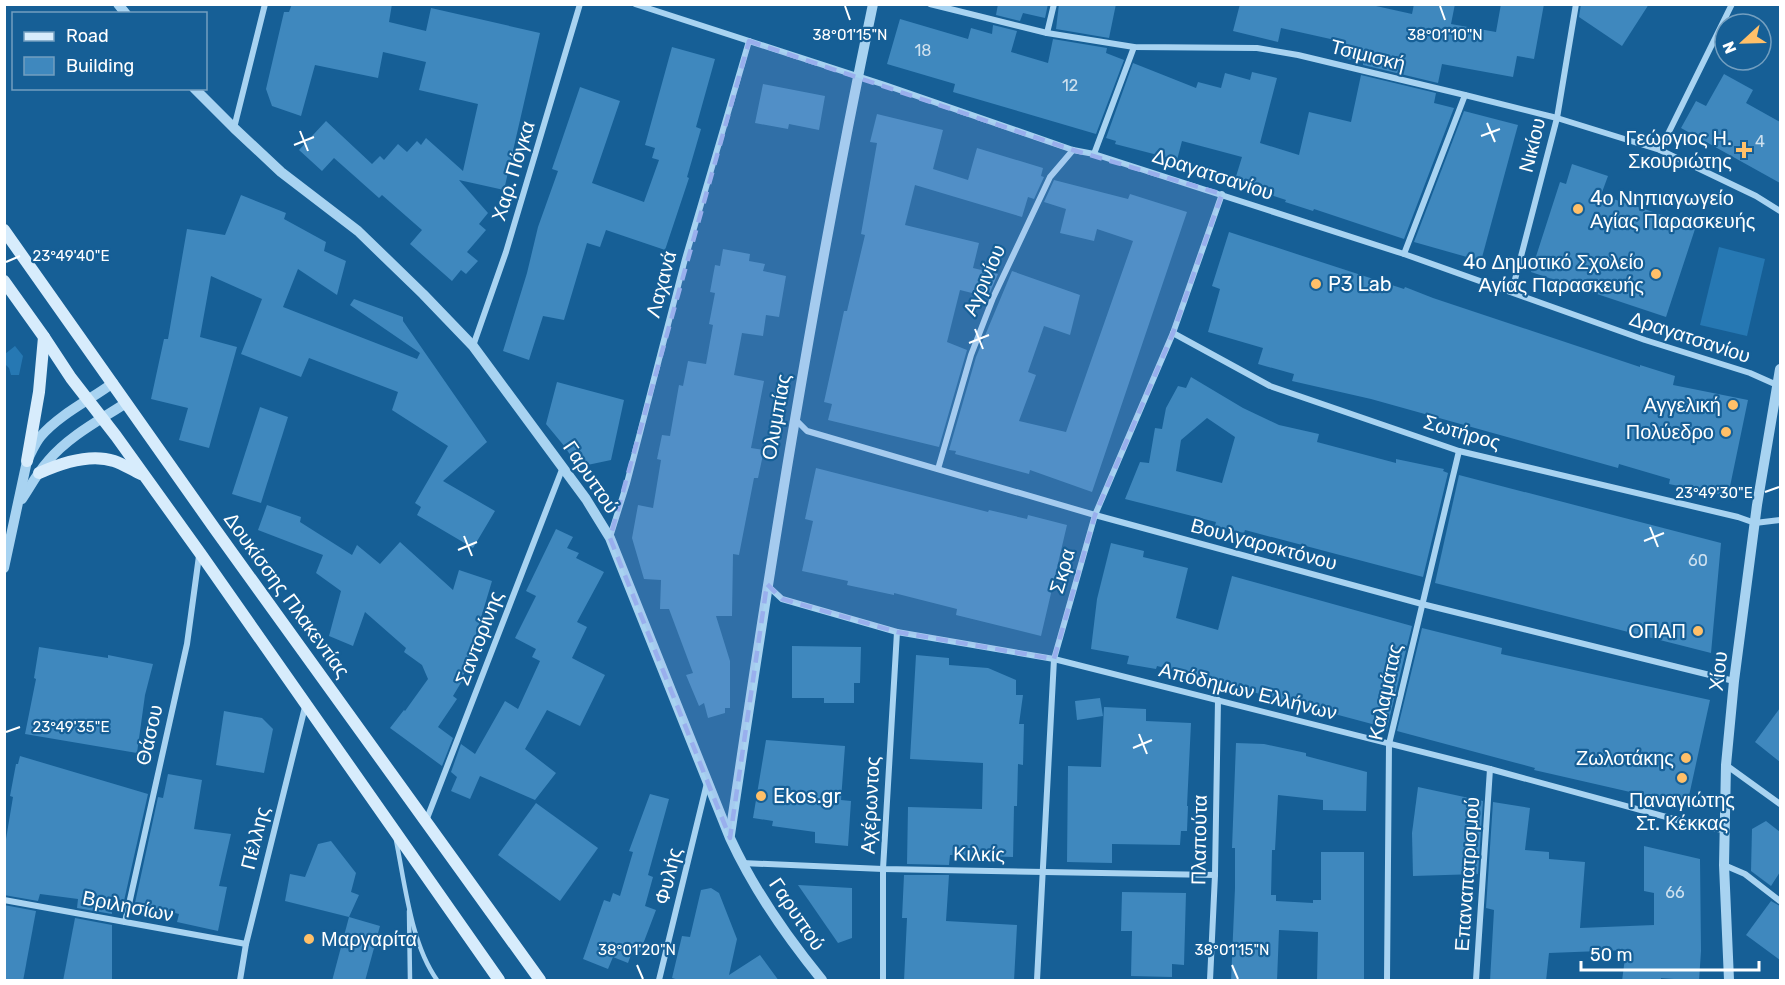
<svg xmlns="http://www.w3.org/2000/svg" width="1785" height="985" viewBox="0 0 1785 985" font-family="Rubik,sans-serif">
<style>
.green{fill:#2678b3}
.building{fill:#3f88be;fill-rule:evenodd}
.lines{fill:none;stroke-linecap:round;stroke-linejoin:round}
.service{stroke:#a8d3f1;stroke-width:4.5}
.minor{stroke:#a8d3f1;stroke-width:6}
.tertiary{stroke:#a8d3f1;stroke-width:10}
.secondary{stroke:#d7ecfc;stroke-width:12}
.marked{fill:#99afed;fill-opacity:0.2;stroke:#99afed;stroke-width:4.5;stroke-dasharray:12 8;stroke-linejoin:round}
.ticks{fill:none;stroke:#fff;stroke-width:2}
.poi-dot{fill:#ffc069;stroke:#165f96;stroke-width:2}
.labels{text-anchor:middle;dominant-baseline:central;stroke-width:4.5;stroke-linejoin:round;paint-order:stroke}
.number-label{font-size:16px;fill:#cfe1ef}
.street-label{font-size:20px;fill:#fff;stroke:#165f96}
.poi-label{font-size:20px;fill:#fff;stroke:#165f96;text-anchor:end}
.ticks-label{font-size:15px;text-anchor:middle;fill:#fff;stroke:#165f96;stroke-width:4.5;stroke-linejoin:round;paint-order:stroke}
</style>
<rect width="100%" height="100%" fill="#165f96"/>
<g class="green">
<path d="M1719 247 1765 259 1747 336 1700 325Z"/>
<path d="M15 346 23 356 19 375H11L9 368 5 364V354Z"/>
</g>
<g class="building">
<path d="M292 4H392L389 22 426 31 431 8 540 33 504 190 459 180 488 213 479 224 486 230 467 252 478 261 466 274 461 270 452 281 410 244 422 230 382 195 379 198 334 158 322 171 299 150 326 121 372 164 380 156 384 160 398 144 407 152 417 141 421 145 426 138 463 171 478 104 419 90 426 62 383 52 378 78 315 65 301 116 272 106 266 89 284 12H289Z"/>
<path d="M998 4H1048L1045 18 1023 13 1020 21 996 15Z"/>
<path d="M1059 4H1116L1109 38 1056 29Z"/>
<path d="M1240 4H1367L1412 14 1414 4H1455L1451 24 1496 32 1501 4H1544L1534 59 1517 56 1513 77 1442 64 1438 83 1363 65V62L1341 58 1344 42 1281 28 1278 42 1233 31Z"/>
<path d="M1581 4H1649L1622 46 1579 17Z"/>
<path d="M900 19 968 39 971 28 992 34 993 25 1017 31 1011 52 1048 63 1053 39 1107 48 1106 53 1124 60 1096 134 953 92 955 84 887 64Z"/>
<path d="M672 47 715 59 696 127 701 129 687 177 689 178 665 250 606 230 600 247 587 243 564 320 543 316 529 360 503 351 527 273 538 227 558 171 552 169 580 87 620 101 592 183 644 202 659 160 652 158 655 148 645 145Z"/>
<path d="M1133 63 1196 88 1198 82 1221 88 1225 73 1250 80 1252 72 1277 78 1260 143 1299 155 1309 112 1351 122 1361 75 1436 93 1434 103 1454 108 1404 239 1314 209 1313 211 1285 202 1286 200 1234 183 1242 157 1182 141 1177 160 1115 144 1116 141 1106 138Z"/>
<path d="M1724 74 1753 90 1746 103 1780 122V183L1681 128 1696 101 1706 106Z"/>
<path d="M763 84 825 96 819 130 789 124 788 129 755 123Z"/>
<path d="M1464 111 1518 125 1481 261 1414 242Z"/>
<path d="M877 114 943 130 933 169 968 180 977 148 1043 168 1041 176 1044 177 1034 199 1028 197 1022 217 915 185 905 225 979 243 973 268 998 274 988 297 960 290 947 342 967 350 939 447 828 420 832 404 824 402 844 311H847L865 235 861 234 877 143 870 142Z"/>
<path d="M1572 164 1608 176 1601 195 1696 226 1666 317 1531 272 1560 182 1566 184Z"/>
<path d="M1054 180 1128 199 1130 194 1187 212 1092 492 1030 470 1029 474 955 454 956 451 949 450 976 357 1012 271 1080 295 1070 335 1044 326 1028 372 1036 375 1019 421 1066 432 1133 241 1097 229 1094 241 1060 233 1066 209 1044 202Z"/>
<path d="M241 195 286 213 284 219 326 242 324 251 346 261 337 295 298 269 283 307 417 359 420 353 350 305 354 299 403 317V321L487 442 443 481 495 511 473 548 417 515 421 507 415 503 448 446 392 410 398 392 309 358 301 377 241 354 262 299 211 276 200 337 237 347 209 448 179 440 188 408 151 399 164 339H168L187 229 225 235Z"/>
<path d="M1229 232 1404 289 1405 287 1433 298 1640 367V365L1675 376 1673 385 1748 400 1728 496 1669 484 1670 479 1619 464 1618 468 1371 399 1292 381 1294 374 1258 364 1263 348 1208 332 1220 289 1212 286Z"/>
<path d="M723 249 750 254 749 261 765 264 763 271 786 276 779 317 766 315 763 336 742 333 734 375 764 381 751 448 764 450 758 478H754L739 555 733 554 732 616H716L730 661V708H725V713L708 718 704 703 699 706 686 675 693 673 669 609H660L661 580 644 579 632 538 638 505 653 508 661 460 657 459 662 435 670 436 679 385 683 386 688 361 706 364 713 325 709 324 715 293 710 292 715 265 720 266Z"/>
<path d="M1191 377 1243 408 1279 425 1319 434 1317 442 1396 463V459L1444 469 1443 471 1448 473 1423 577 1245 530 1244 533 1215 526 1216 522 1125 499 1140 462 1149 463 1155 428 1162 429 1166 408 1178 386 1186 388ZM1207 418 1235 437 1222 483 1176 471 1181 440Z"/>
<path d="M557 382 624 400 611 460 578 467 565 447 546 424Z"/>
<path d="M260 407 288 417 261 503 232 494Z"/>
<path d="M816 468 988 512 989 510 1027 519 1028 515 1067 525 1041 636 956 615 957 609 894 593V595L847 585 848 581 802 571 813 521 805 519Z"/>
<path d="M1459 475 1721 543 1711 653 1435 583Z"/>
<path d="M267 505 301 517 300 522 352 555 357 545 380 564 400 542 453 590 459 570 492 581 462 681 453 696 457 699 438 727 453 738 442 766 390 728 404 710 405 711 428 679 422 665 404 652 406 648 365 612 353 646 329 636 341 591 316 573 323 555 258 530Z"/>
<path d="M556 529 573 537 567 548 579 553 576 558 604 572 577 622 587 627 572 658 605 675 580 726 547 710 525 749 556 773 535 800 480 776 470 799 451 791 457 777 451 772 461 744 475 754 505 701 518 709 540 661 532 657 536 649 515 638 536 596 526 591Z"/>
<path d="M1111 543 1144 551 1143 557 1188 568 1176 618 1218 630 1232 576 1412 626 1387 728 1234 687V685L1157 666 1156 669 1127 664 1129 656 1091 649 1097 599Z"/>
<path d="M1422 628 1502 648 1501 654 1710 700 1687 805 1534 770 1535 768 1397 731Z"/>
<path d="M792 646 861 647 860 683H854V703H824V698H792Z"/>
<path d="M39 647 108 658V655L153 664 145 695 137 753 25 734 36 679 34 678Z"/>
<path d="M916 655 949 658V665L988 668 1016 680V695H1023L1019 724H1024L1023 765 1018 764 1017 806H1014L1013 857 950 855 949 865 907 864 908 807 982 809 983 763 910 759Z"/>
<path d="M1100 698 1103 716 1077 720 1075 701Z"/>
<path d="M1104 707 1146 709V721L1191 723 1187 806H1188L1187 831H1181L1180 845 1112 844V863L1067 862 1068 766 1101 767Z"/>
<path d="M1780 708V762L1755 742Z"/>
<path d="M224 711 262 718 273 729 264 773 216 765Z"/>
<path d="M766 740 845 746 841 800 851 801 848 846 815 843V832L772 826 773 821 753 818Z"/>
<path d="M1236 743 1264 744 1306 753V756L1367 772 1366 811 1323 810V800L1278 795 1275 850H1272L1271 895H1276V901L1313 903V900H1321V852H1364V981H1317L1318 932 1279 930 1277 981H1231L1235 888V848H1232Z"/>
<path d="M20 756 148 794 124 901 112 898V914L77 908 78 899 40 894 38 901 4 895V851L13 797 10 796 16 764H18Z"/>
<path d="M168 774 202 780 194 829 231 834 219 886 227 887 218 931 177 922 179 914 135 903 158 797 163 798Z"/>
<path d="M1418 787 1483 801 1478 874 1413 876 1412 833Z"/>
<path d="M650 794 669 799 648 875 653 877 645 906 656 910 640 952 633 949 628 963 613 957 608 969 583 959 604 900 610 902 613 893 620 896 633 852 629 851Z"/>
<path d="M1493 802 1530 808 1525 850 1549 852V859L1585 862 1580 928 1654 925V893L1644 891V846L1700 859 1701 951 1699 981 1661 978V981H1622L1626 950 1549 953 1546 981H1490L1494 910 1486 908Z"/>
<path d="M536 803 598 848 560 901 498 855Z"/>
<path d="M1766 821 1780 832V872L1771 886 1751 871 1752 829Z"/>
<path d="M331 841 356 873 351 892 359 895 349 917 285 901 290 874 305 877 318 844Z"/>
<path d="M904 875H949L946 921 1017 925 1014 981H904L907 918H902Z"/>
<path d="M798 885 852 888V938L838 943Z"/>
<path d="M711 888 719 893 737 939 729 975 760 955 779 981H682L672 978 682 936 690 937 701 890Z"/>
<path d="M1122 892 1186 893 1184 965 1172 964V977L1131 976 1132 931H1121Z"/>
<path d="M1771 901 1780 906V960L1746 935Z"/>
<path d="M4 905 36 911 23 981H4Z"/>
<path d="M349 917 380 926 365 981H332Z"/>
<path d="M75 918 112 925V981H63Z"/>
</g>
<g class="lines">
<g class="service">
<path d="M396 840C405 884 411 944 437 980"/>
<path d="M409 911 410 980"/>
</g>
<g class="minor">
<path d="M635 4 885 85 1073 150 1094 154 1404 254 1645 340 1750 373 1777 385"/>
<path d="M930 4 1047 33 1134 47 1257 48 1298 55 1465 95 1557 118 1660 150 1756 196 1780 211"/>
<path d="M1047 33 1054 4"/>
<path d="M234 128 265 4"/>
<path d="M1660 150 1732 4"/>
<path d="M1094 154 1134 47"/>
<path d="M1404 254 1465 95"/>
<path d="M1512 291 1557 118 1576 4"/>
<path d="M1173 333 1270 386 1459 451 1738 517 1755 523 1780 520"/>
<path d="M473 346 506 252 580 4"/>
<path d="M795 419 807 431 1095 515 1422 604 1734 681"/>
<path d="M938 469 971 355 993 298 1050 177 1073 150"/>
<path d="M610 537 627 483 685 259 749 41"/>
<path d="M768 586 782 599 897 632 1054 659 1490 769 1703 827 1724 830"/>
<path d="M1726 765 1780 804"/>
<path d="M426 821 563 467"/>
<path d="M742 863 883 869 1215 875"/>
<path d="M1724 865 1745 874 1780 901"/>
<path d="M4 900 246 944"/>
<path d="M125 922 187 644 199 556"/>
<path d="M240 980 246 944 305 707"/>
<path d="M659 980 707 783"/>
<path d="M883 980V869L897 632"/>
<path d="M1037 980 1054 659 1095 515 1173 333 1222 194"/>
<path d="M1210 980 1215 875 1218 700"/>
<path d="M1387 980 1389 744 1459 451"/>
<path d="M1476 980 1490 769"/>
</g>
<g class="tertiary">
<path d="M118 4 126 14"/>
<path d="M194 88 234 128 281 172 358 231 423 294 473 346 586 499 610 538 730 838C754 890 786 936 822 980"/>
<path d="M22 499C30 487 38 472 48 461 69 436 100 420 126 403"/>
<path d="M4 568 27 461C31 453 35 443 41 436 60 414 90 400 113 383"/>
<path d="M730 835C771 557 815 280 873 4"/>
<path d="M1729 980 1724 865 1726 765 1734 681 1757 505 1780 369"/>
</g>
<g class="secondary">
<path d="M4 230 215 529 540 980"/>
<path d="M4 281 44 337 71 378 116 436 200 553 499 980"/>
<path d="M27 461 39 392 44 337"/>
<path d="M39 473C61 463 90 453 114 461 123 464 132 470 141 474"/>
</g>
</g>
<path class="marked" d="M749 41 1073 150 1222 194 1173 333 1095 515 1054 659 897 632 782 599 767 584 730 838 610 538Z"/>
<path class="ticks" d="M845 6 850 20M1440 6 1445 20M1487 123 1495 142M300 131 308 151M1481 136 1500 129M294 145 314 137M6 262 20 256M975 329 983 349M969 343 989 335M1765 492 1779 487M1650 527 1658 547M464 536 472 556M1644 541 1664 533M458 550 477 542M6 732 20 727M1139 734 1147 754M1133 748 1152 740M637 965 643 979M1232 965 1238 979"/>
<g class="poi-dot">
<path d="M1741 141h6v6h6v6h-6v6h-6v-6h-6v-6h6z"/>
<circle cx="1578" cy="209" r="6"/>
<circle cx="1656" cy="274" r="6"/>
<circle cx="1316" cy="284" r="6"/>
<circle cx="1733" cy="405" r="6"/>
<circle cx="1726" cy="432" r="6"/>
<circle cx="1698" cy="631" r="6"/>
<circle cx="1686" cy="758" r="6"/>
<circle cx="1682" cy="778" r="6"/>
<circle cx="761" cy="796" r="6"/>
<circle cx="309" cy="939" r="6"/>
</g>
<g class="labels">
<g class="number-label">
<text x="923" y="50">18</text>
<text x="1070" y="85">12</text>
<text x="1760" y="141">4</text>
<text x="1698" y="560">60</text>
<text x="1675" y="892">66</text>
</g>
<g class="street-label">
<text transform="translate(1368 55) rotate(14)">Τσιμισκή</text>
<text transform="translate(1532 145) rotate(-76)">Νικίου</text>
<text transform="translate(513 171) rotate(-73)">Χαρ. Πόγκα</text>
<text transform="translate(1213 174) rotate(18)">Δραγατσανίου</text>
<text transform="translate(984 280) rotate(-66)">Αγρινίου</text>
<text transform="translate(661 284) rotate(-75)">Λαχανά</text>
<text transform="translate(1690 337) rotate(18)">Δραγατσανίου</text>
<text transform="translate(776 417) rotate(-80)">Ολυμπίας</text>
<text transform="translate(1462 432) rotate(16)">Σωτήρος</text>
<text transform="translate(591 477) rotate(56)">Γαρυττού</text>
<text transform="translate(1264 544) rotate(15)">Βουλγαροκτόνου</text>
<text transform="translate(1062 571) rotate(-74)">Σκρα</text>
<text transform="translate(287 595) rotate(54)">Δουκίσσης Πλακεντίας</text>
<text transform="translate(479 638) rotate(-69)">Σαντορίνης</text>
<text transform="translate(1718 671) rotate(-83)">Χίου</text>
<text transform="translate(1248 691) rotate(14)">Απόδημων Ελλήνων</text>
<text transform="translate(1385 692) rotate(-78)">Καλαμάτας</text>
<text transform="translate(149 735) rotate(-77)">Θάσου</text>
<text transform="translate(870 805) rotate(-87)">Αχέρωντος</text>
<text transform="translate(255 838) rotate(-76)">Πέλλης</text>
<text transform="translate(1199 840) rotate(-89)">Πλαπούτα</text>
<text transform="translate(979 854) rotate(1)">Κιλκίς</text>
<text transform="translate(1467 874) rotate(-86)">Επαναπατρισμού</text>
<text transform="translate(668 876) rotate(-76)">Φυλής</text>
<text transform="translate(128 906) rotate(11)">Βριλησίων</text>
<text transform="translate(797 914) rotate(56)">Γαρυττού</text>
</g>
<g class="poi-label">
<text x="1732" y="138">Γεώργιος Η.<tspan x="1732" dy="23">Σκουριώτης</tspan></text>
<text x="1590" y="198" text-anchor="start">4ο Νηπιαγωγείο<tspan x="1590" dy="23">Αγίας Παρασκευής</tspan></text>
<text x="1644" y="262">4ο Δημοτικό Σχολείο<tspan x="1644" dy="23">Αγίας Παρασκευής</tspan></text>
<text x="1328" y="284" text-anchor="start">P3 Lab</text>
<text x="1721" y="405">Αγγελική</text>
<text x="1714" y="432">Πολύεδρο</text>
<text x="1686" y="631">ΟΠΑΠ</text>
<text x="1674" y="758">Ζωλοτάκης</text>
<text x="773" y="796" text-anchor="start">Ekos.gr</text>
<text x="1682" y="800" text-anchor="middle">Παναγιώτης<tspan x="1682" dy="23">Στ. Κέκκας</tspan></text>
<text x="321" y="939" text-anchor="start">Μαργαρίτα</text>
</g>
</g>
<g class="ticks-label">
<text x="1445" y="40">38°01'10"N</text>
<text x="850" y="40">38°01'15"N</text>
<text x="71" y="261">23°49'40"E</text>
<text x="1714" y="498">23°49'30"E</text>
<text x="71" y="732">23°49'35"E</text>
<text x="637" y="955">38°01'20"N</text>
<text x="1232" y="955">38°01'15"N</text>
</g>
<rect width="1785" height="985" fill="none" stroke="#ffffff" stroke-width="12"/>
<rect x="12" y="12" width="195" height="78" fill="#165f96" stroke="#739fc0" stroke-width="1.5"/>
<rect x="24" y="32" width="30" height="9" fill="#d7ecfc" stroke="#739fc0" stroke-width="1.5"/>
<text x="66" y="42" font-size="18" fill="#ffffff">Road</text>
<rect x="24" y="57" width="30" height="18" fill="#3f88be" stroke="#739fc0" stroke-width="1.5"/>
<text x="66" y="72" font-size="18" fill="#ffffff">Building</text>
<g transform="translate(1743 42) rotate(248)"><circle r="28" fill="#165f96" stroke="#739fc0" stroke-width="1.5"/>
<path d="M0-4.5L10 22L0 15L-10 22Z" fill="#ffc069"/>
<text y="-9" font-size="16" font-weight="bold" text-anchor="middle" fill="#ffffff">N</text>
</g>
<path d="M1581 961v9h178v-9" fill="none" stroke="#ffffff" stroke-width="3"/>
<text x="1590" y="961" font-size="18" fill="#ffffff" stroke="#165f96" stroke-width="4.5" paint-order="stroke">50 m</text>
</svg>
